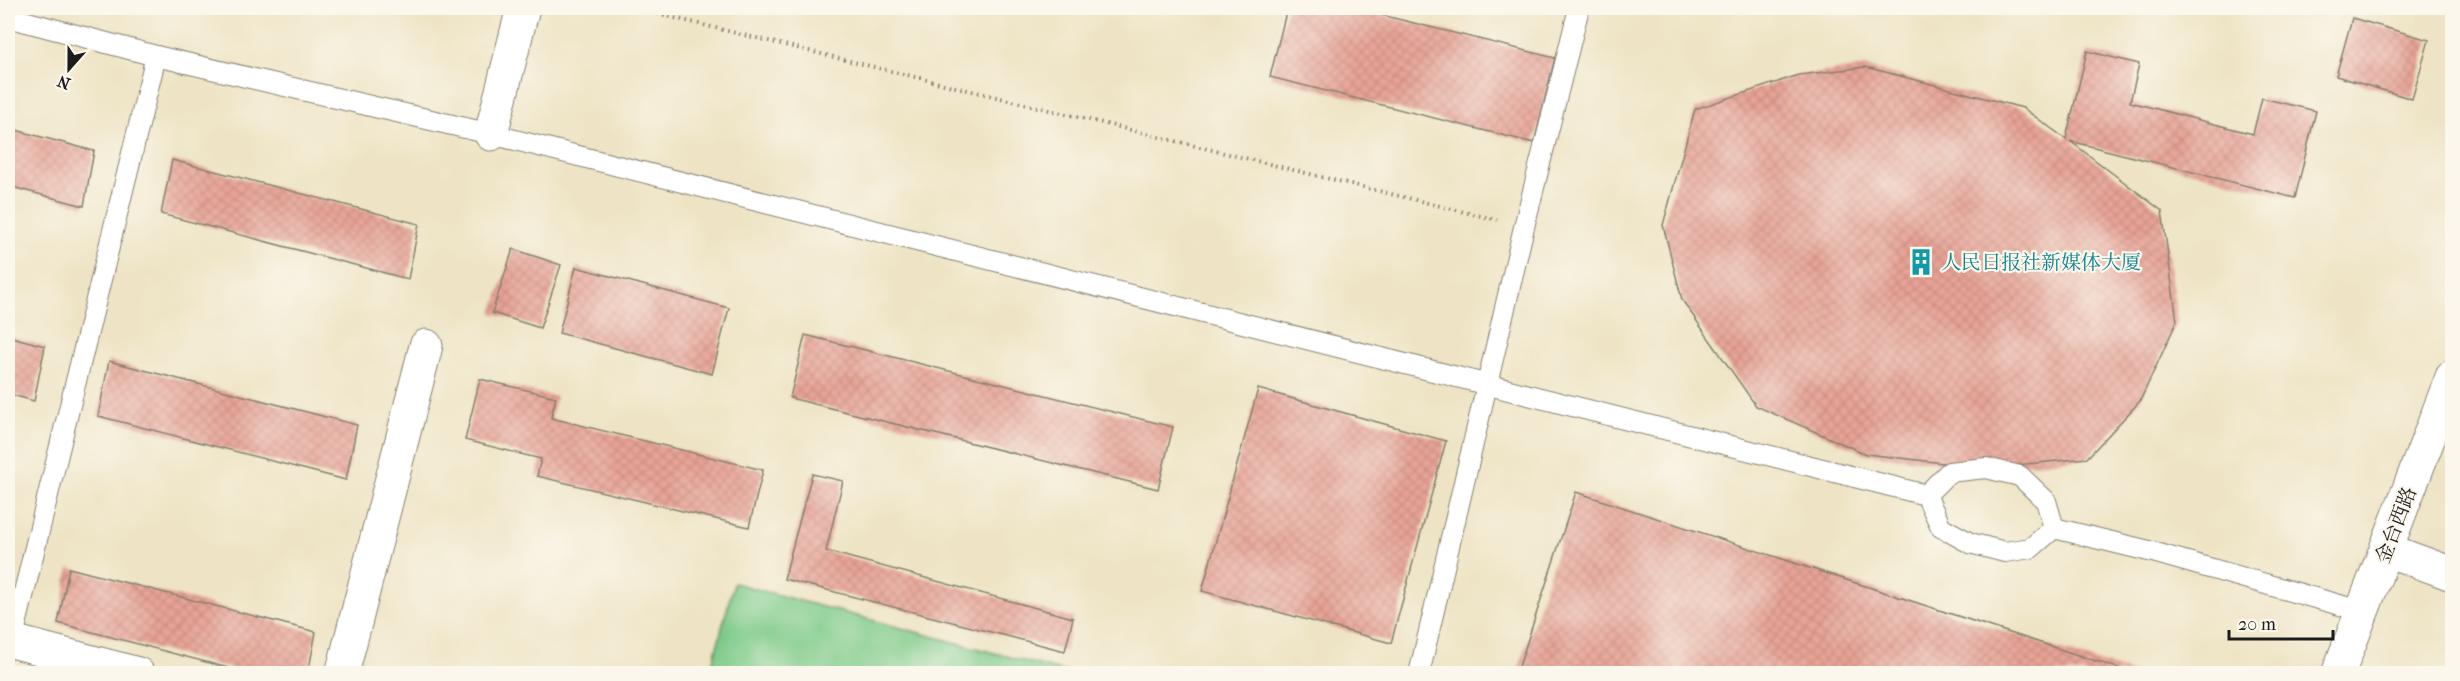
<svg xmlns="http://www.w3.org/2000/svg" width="2460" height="681" viewBox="0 0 2460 681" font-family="'IM FELL French Canon','Noto Serif SC',serif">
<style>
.garden{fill:#7dca89;stroke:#4c7352;stroke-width:1.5}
.building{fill:url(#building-cross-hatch)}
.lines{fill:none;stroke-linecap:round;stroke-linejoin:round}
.service-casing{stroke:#858070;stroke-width:22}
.minor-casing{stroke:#858070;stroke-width:35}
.tertiary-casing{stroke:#858070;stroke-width:35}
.path{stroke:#858070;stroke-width:4;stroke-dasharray:1.5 4.5;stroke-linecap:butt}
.service{stroke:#fff;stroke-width:20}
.minor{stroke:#fff;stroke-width:33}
.tertiary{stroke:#fff;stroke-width:33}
.labels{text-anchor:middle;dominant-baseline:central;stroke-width:4.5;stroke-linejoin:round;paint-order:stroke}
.culture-label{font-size:20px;fill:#0d838f;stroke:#fbf7ec;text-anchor:start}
.street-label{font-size:20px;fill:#1c1c1c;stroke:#fbf7ec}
</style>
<defs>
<pattern id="building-cross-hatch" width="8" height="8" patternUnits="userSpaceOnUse" patternTransform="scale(1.5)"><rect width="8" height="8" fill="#e8a396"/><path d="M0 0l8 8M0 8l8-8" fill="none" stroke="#c68c81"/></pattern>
</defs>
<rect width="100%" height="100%" fill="#fbf7ec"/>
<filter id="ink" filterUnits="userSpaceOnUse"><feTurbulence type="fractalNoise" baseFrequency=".0167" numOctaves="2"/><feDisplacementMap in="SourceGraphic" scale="12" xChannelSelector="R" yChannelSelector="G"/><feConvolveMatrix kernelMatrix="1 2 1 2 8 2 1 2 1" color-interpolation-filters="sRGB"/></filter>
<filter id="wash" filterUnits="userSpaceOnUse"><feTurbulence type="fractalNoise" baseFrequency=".008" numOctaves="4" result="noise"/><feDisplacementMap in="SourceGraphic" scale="24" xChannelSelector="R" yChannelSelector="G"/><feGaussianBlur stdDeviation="1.35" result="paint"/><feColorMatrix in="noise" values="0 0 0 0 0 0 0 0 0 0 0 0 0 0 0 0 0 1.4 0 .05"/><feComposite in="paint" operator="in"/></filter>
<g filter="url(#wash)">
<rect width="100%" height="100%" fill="#eee4c5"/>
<path class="garden" d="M734 583 1069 673H710Z"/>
<g id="blocks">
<g class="building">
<path d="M1287 8H1353L1555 58 1534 143 1270 77Z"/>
<path d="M2352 18 2429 40 2412 99 2336 76Z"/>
<path d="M2087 51 2139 64 2130 102 2253 134 2262 98 2316 111 2295 198 2070 141 2162 211 2177 321 2140 401 2087 458 1986 468 1866 454 1756 406 1682 300 1663 225 1695 109 1799 75 1866 67 2023 108 2066 139Z"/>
<path d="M8 128 94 151 84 206 8 186Z"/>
<path d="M172 160 419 224 408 279 161 214Z"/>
<path d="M513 249 561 265 540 328 492 313Z"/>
<path d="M576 267 729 308 712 374 559 333Z"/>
<path d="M805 335 1173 427 1158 489 790 398Z"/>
<path d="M8 336 45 346 34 401 8 394Z"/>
<path d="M109 361 357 425 346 480 98 416Z"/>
<path d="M480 379 556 397 551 418 763 470 749 527 537 476 541 459 465 440Z"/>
<path d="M1258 389 1446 441 1391 643 1202 591Z"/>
<path d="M812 474 843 481 826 551 1073 618 1065 651 784 579Z"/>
<path d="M1576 492 2133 673 2132 674 1517 673Z"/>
<path d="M69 568 316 632 308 674H251L58 623Z"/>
</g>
</g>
</g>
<g filter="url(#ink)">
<use href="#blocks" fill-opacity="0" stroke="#858070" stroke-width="1.5"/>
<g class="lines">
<defs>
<g id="service">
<path d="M8 17 156 56 491 134 1926 495"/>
<path d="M1986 468 2020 476 2046 501 2054 528 2031 548 2005 552 1970 543 1941 527 1926 495 1949 472Z"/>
<path d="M2054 528 2149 551 2361 611"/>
<path d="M12 641 156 56"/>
<path d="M1419 674 1524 227 1579 8"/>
</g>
<g id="minor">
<path d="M491 134 523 8"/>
<path d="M2387 550 2452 574"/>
<path d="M8 640 138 674"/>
<path d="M342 674 426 346"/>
</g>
<path id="tertiary" d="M2338 674 2452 377"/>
</defs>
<use href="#service" class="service-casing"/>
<use href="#minor" class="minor-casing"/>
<use href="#tertiary" class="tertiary-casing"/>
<path class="path" d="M634 8 1497 220"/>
<use href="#service" class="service"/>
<use href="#minor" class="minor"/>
<use href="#tertiary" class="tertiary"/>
</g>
</g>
<defs>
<symbol id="building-bare" viewBox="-9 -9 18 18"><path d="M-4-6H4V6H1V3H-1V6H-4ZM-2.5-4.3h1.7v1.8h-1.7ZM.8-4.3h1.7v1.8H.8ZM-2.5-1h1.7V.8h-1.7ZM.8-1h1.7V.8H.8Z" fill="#0f9aa8" stroke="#fbf7ec" stroke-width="2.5" paint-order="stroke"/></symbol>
</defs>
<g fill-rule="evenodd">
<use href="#building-bare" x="1902" y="243" width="38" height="38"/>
</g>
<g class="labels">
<g class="culture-label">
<text x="1941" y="262">人民日报社新媒体大厦</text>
</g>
<g class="street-label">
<text transform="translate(2396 525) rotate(-69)">金台西路</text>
</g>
</g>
<rect width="2460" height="681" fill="none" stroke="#fbf7ec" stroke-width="30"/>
<g transform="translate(69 69) rotate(201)" stroke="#fbf7ec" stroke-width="4.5" paint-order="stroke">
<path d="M0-4.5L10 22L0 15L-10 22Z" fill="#1c1c1c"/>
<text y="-9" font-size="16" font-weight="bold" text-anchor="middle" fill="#1c1c1c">N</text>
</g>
<path d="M2229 630v9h104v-9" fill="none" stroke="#1c1c1c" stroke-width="3"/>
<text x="2238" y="630" font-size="18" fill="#1c1c1c" stroke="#fbf7ec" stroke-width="4.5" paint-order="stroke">20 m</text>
</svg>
